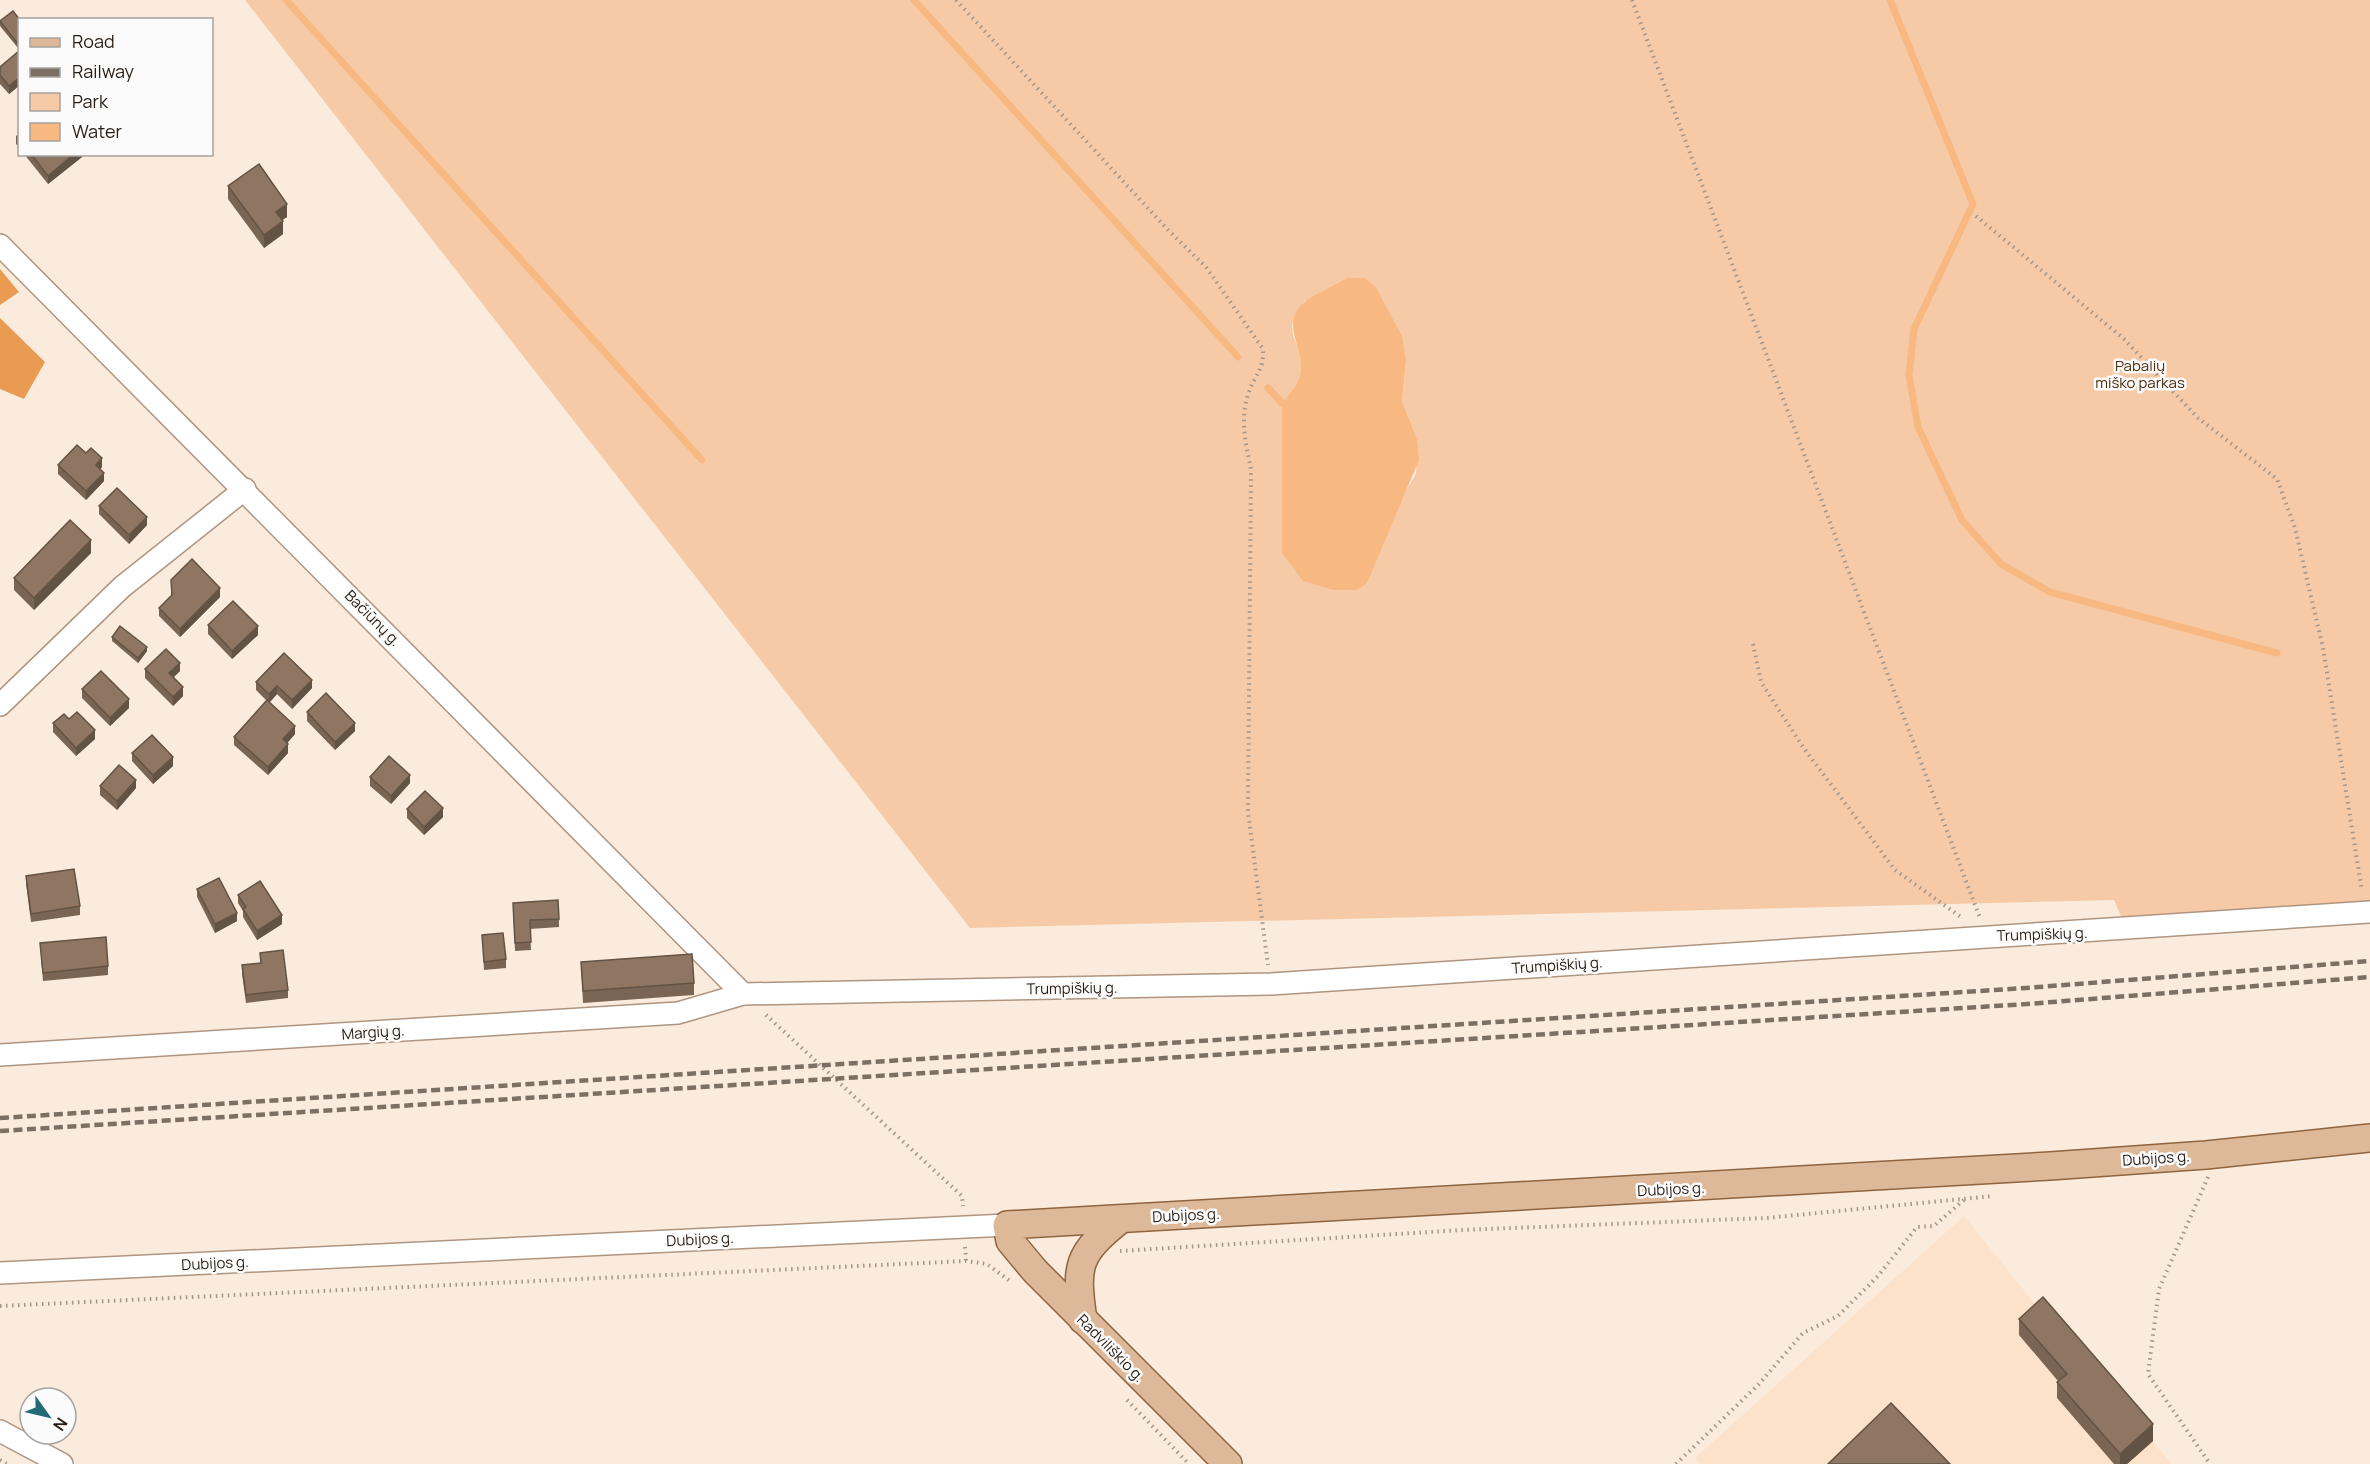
<svg xmlns="http://www.w3.org/2000/svg" width="2370" height="1464" viewBox="0 0 2370 1464" font-family="Manrope,sans-serif">
<style>
.built{fill:#fde2cb}
.green{fill:#f6caa6;fill-rule:evenodd}
.forest{fill:#e99b52}
.water{fill:#f8b881}
.lines{fill:none;stroke-linecap:round;stroke-linejoin:round}
.stream{stroke:#f8b881;stroke-width:7}
.minor-casing{stroke:#ae9580;stroke-width:24}
.major-casing{stroke:#8f643f;stroke-width:30}
.path{stroke:#a3958a;stroke-width:4;stroke-dasharray:1.5 4.5;stroke-linecap:butt}
.minor{stroke:#fff;stroke-width:21}
.major{stroke:#ddb999;stroke-width:27}
.rail{stroke:#7c7065;stroke-width:4.5;stroke-dasharray:9 4.5;stroke-linecap:butt}
.wall{fill:#7a6554}
.shaded-wall{fill:#635345}
.building{fill:#8e7662;stroke:#635345;stroke-width:1.5}
.labels{text-anchor:middle;dominant-baseline:central;stroke-width:5;stroke-linejoin:round;paint-order:stroke}
.park-label{font-size:15px;fill:#4e2e0f;stroke:#fbfbfb}
.street-label{font-size:15px;fill:#271d15;stroke:#fbfbfb}
</style>
<rect width="100%" height="100%" fill="#fbebdd"/>
<path class="built" d="M1964 1216 2043 1314 2172 1464H1700L1695 1458Z"/>
<path class="green" d="M245 0H2370V912L2127 930 2114 900 970 928ZM1305 301 1406 361 1402 401 1417 439 1416 474 1399 502 1282 403C1290 393 1300 383 1301 371 1304 339 1277 334 1305 301Z"/>
<g class="forest">
<path d="M0 269 19 292 0 305Z"/>
<path d="M0 318 45 362 24 399 0 389Z"/>
</g>
<path class="water" d="M1347 278H1364L1375 286 1402 336 1406 361 1402 401 1417 439 1419 460 1367 583 1357 590H1333L1303 581 1282 553V403C1290 393 1300 383 1301 370 1303 345 1279 322 1306 301 1318 292 1334 286 1347 278Z"/>
<g class="lines">
<g class="stream">
<path d="M286 0 702 460"/>
<path d="M914 0 1238 357"/>
<path d="M1890 0 1973 204 1914 329 1909 375 1918 427 1962 520 2001 564 2050 592 2277 653"/>
<path d="M1268 388 1282 403"/>
</g>
<defs>
<g id="minor">
<path d="M0 245 743 994"/>
<path d="M0 705 122 587 245 489"/>
<path d="M0 1055 678 1013 743 994 1271 984 2370 912"/>
<path d="M0 1273 1007 1225"/>
<path d="M0 1431 62 1464"/>
</g>
<g id="major">
<path d="M1083 1320C1075 1265 1077 1254 1121 1219"/>
<path d="M1228 1464 1035 1271 1010 1241 1007 1225 2050 1166 2206 1155 2370 1138"/>
</g>
</defs>
<use href="#minor" class="minor-casing"/>
<use href="#major" class="major-casing"/>
<g class="path">
<path d="M956 0 1169 231 1206 267 1263 349C1264 371 1255 374 1249 392 1239 419 1246 443 1251 470L1248 812 1268 965"/>
<path d="M1632 0 1980 918"/>
<path d="M1976 216 2124 339 2198 418 2277 479 2295 528 2323 648 2362 891"/>
<path d="M1753 644 1761 682 1803 747 1895 870 1961 917"/>
<path d="M766 1015 962 1196 963 1206"/>
<path d="M2208 1177 2159 1289 2148 1374 2210 1464"/>
<path d="M965 1247 966 1261"/>
<path d="M1120 1251 1462 1230 1766 1218 1993 1196"/>
<path d="M0 1306 966 1261 987 1264 1010 1281"/>
<path d="M1127 1400 1189 1464"/>
<path d="M0 1460 7 1464"/>
<path d="M1676 1464 1759 1384 1803 1333 1838 1316 1878 1276 1917 1227 1934 1226 1965 1199"/>
</g>
<use href="#minor" class="minor"/>
<use href="#major" class="major"/>
<g class="rail">
<path d="M0 1118 2026 988 2370 961"/>
<path d="M0 1131 2027 1004 2370 977"/>
</g>
</g>
<g class="wall">
<path d="M20 20 18 48 0 26V21Z"/>
<path d="M20 50V85L9 94 0 84V67Z"/>
<path d="M20 133V148L16 144V136Z"/>
<path d="M24 154H82V157L48 184Z"/>
<path d="M228 186 287 217 282 220 283 234 264 248 228 199Z"/>
<path d="M58 465 102 467 100 469 104 481 86 500 58 474Z"/>
<path d="M99 506 147 525 129 544 99 514Z"/>
<path d="M91 553 34 610 14 590V578Z"/>
<path d="M171 580 220 597 180 637 159 616V608L171 596Z"/>
<path d="M208 625 258 635 232 659 208 634Z"/>
<path d="M112 637 147 651 138 663 112 641Z"/>
<path d="M145 669 180 671 173 677 183 696 173 706 145 678Z"/>
<path d="M256 682 312 688 292 709 277 694 269 703 256 690Z"/>
<path d="M82 689 129 708 110 726 82 698Z"/>
<path d="M307 712 355 731 335 750 307 721Z"/>
<path d="M69 719 95 739 76 756 53 732V723Z"/>
<path d="M295 734 287 743 288 753 268 775 234 745V737Z"/>
<path d="M132 753 173 766 153 784 132 761Z"/>
<path d="M370 777 410 783 391 804 370 786Z"/>
<path d="M100 786 136 788 117 810 100 795Z"/>
<path d="M407 809 443 817 424 835 407 818Z"/>
<path d="M26 876 80 906V915L31 922 26 884Z"/>
<path d="M197 889 237 921 215 933 197 897Z"/>
<path d="M238 895 282 924 257 940 243 917V911L238 903Z"/>
<path d="M513 903 559 919V927L530 929 531 950 515 951Z"/>
<path d="M482 935 506 959V968L484 970Z"/>
<path d="M40 943 108 966V975L43 981Z"/>
<path d="M260 953 288 990V998L246 1003 242 974V965L260 963Z"/>
<path d="M581 962 694 983V995L583 1003Z"/>
<path d="M2019 1319 2153 1441 2127 1464H2114L2057 1398V1382L2058 1381 2019 1335Z"/>
</g>
<g class="shaded-wall">
<path d="M20 77V85L9 94V86Z"/>
<path d="M74 154H82V157L48 184V176Z"/>
<path d="M287 204V217L276 224V212Z"/>
<path d="M283 221V234L264 248V235Z"/>
<path d="M102 458V467L96 474V465Z"/>
<path d="M104 473V481L86 500V491Z"/>
<path d="M147 517V525L129 544V535Z"/>
<path d="M91 540V553L34 610V598Z"/>
<path d="M220 588V597L180 637V629Z"/>
<path d="M258 626V635L232 659V651Z"/>
<path d="M147 647V651L138 663V658Z"/>
<path d="M180 663V671L169 682V673Z"/>
<path d="M312 680V688L292 709V700Z"/>
<path d="M277 686V694L269 703V694Z"/>
<path d="M183 687V696L173 706V697Z"/>
<path d="M129 699V708L110 726V718Z"/>
<path d="M355 723V731L335 750V742Z"/>
<path d="M295 726V734L283 748V739Z"/>
<path d="M95 730V739L76 756V748Z"/>
<path d="M288 744V753L268 775V767Z"/>
<path d="M173 757V766L153 784V775Z"/>
<path d="M410 775V783L391 804V796Z"/>
<path d="M136 780V788L117 810V801Z"/>
<path d="M443 808V817L424 835V827Z"/>
<path d="M237 913V921L215 933V924Z"/>
<path d="M282 915V924L257 940V931Z"/>
<path d="M2153 1424V1441L2127 1464H2120V1454Z"/>
</g>
<g class="building">
<path d="M13 11 20 20V43L18 44 0 21Z"/>
<path d="M20 50V77L9 86 0 75V67Z"/>
<path d="M31 154H74L48 176Z"/>
<path d="M259 164 287 204 276 212 283 221 264 235 228 186Z"/>
<path d="M77 445 86 453 91 448 102 458 96 465 104 473 86 491 58 465Z"/>
<path d="M117 488 147 517 129 535 99 506Z"/>
<path d="M70 520 91 540 34 598 14 578Z"/>
<path d="M192 559 220 588 180 629 159 608 172 595 171 580Z"/>
<path d="M233 601 258 626 232 651 208 625Z"/>
<path d="M120 626 147 647 138 658 112 637Z"/>
<path d="M166 649 180 663 169 673 183 687 173 697 145 669Z"/>
<path d="M284 653 312 680 292 700 277 686 269 694 256 682Z"/>
<path d="M101 671 129 699 110 718 82 689Z"/>
<path d="M326 693 355 723 335 742 307 712Z"/>
<path d="M267 700 295 726 283 739 288 744 268 767 234 737Z"/>
<path d="M77 712 95 730 76 748 53 723 64 714 69 719Z"/>
<path d="M152 735 173 757 153 775 132 753Z"/>
<path d="M389 756 410 775 391 796 370 777Z"/>
<path d="M119 765 136 780 117 801 100 786Z"/>
<path d="M425 791 443 808 424 827 407 809Z"/>
<path d="M74 869 80 906 31 914 26 876Z"/>
<path d="M219 878 237 913 215 924 197 889Z"/>
<path d="M260 881 282 915 257 931 243 909 246 907 238 895Z"/>
<path d="M558 900 559 919 530 920 531 942 515 943 513 903Z"/>
<path d="M503 933 506 959 484 962 482 935Z"/>
<path d="M106 937 108 966 43 973 40 943Z"/>
<path d="M283 950 288 990 246 995 242 965 261 963 260 953Z"/>
<path d="M692 954 694 983 583 991 581 962Z"/>
<path d="M2043 1297 2153 1424 2120 1454 2057 1382 2067 1374 2019 1319Z"/>
<path d="M1891 1403 1950 1464H1828Z"/>
</g>
<g class="labels">
<g class="park-label">
<text x="2140" y="365">Pabalių<tspan x="2140" dy="17">miško parkas</tspan></text>
</g>
<g class="street-label">
<text transform="translate(373 618) rotate(45)">Bačiūnų g.</text>
<text transform="translate(2042 934) rotate(-2)">Trumpiškių g.</text>
<text transform="translate(1557 965) rotate(-4)">Trumpiškių g.</text>
<text transform="translate(1072 988) rotate(-1)">Trumpiškių g.</text>
<text transform="translate(373 1032) rotate(-4)">Margių g.</text>
<text transform="translate(2156 1158) rotate(-4)">Dubijos g.</text>
<text transform="translate(1671 1189) rotate(-3)">Dubijos g.</text>
<text transform="translate(1186 1215) rotate(-3)">Dubijos g.</text>
<text transform="translate(700 1239) rotate(-3)">Dubijos g.</text>
<text transform="translate(215 1263) rotate(-3)">Dubijos g.</text>
<text transform="translate(1111 1348) rotate(45)">Radviliškio g.</text>
</g>
</g>
<rect x="18" y="18" width="195" height="138" fill="#fbfbfb" stroke="#a6a29f" stroke-width="1.5"/>
<rect x="30" y="38" width="30" height="9" fill="#ddb999" stroke="#a6a29f" stroke-width="1.5"/>
<text x="72" y="48" font-size="18" fill="#271d15">Road</text>
<rect x="30" y="68" width="30" height="9" fill="#7c7065" stroke="#a6a29f" stroke-width="1.5"/>
<text x="72" y="78" font-size="18" fill="#271d15">Railway</text>
<rect x="30" y="93" width="30" height="18" fill="#f6caa6" stroke="#a6a29f" stroke-width="1.5"/>
<text x="72" y="108" font-size="18" fill="#271d15">Park</text>
<rect x="30" y="123" width="30" height="18" fill="#f8b881" stroke="#a6a29f" stroke-width="1.5"/>
<text x="72" y="138" font-size="18" fill="#271d15">Water</text>
<g transform="translate(48 1416) rotate(124)"><circle r="28" fill="#fbfbfb" stroke="#a6a29f" stroke-width="1.5"/>
<path d="M0-4.5L10 22L0 15L-10 22Z" fill="#226a77"/>
<text y="-9" font-size="16" font-weight="bold" text-anchor="middle" fill="#271d15">N</text>
</g>
</svg>
